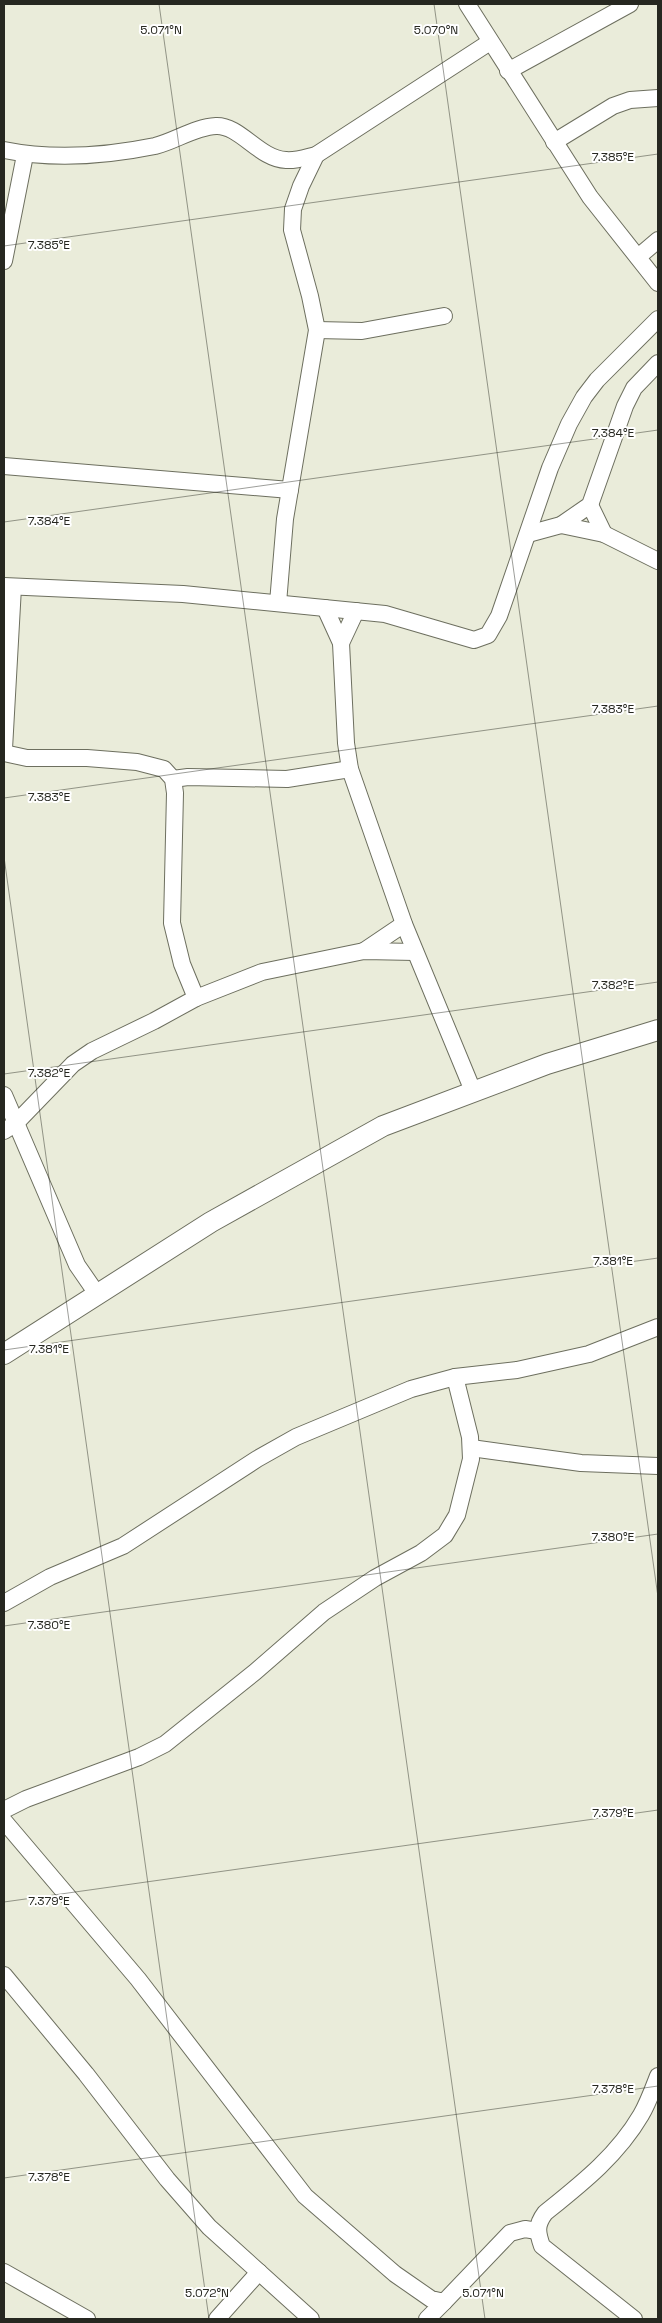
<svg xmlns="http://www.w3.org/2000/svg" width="662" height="2323" viewBox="0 0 662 2323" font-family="'Space Grotesk',sans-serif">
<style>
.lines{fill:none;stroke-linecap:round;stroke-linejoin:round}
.minor-casing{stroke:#6d6f5f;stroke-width:18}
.tertiary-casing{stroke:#6d6f5f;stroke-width:22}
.minor{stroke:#fff;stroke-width:16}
.tertiary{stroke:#fff;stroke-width:20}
.ticks{fill:none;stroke:#262720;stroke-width:1;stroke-opacity:0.45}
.ticks-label{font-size:12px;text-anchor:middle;fill:#262720;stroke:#fff;stroke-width:4;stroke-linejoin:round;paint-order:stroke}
</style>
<rect width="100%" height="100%" fill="#eaecda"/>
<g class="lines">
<defs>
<g id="minor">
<path d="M467 4 590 197 658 283"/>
<path d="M508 71 630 4"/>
<path d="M554 142 613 106 630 100 658 98"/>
<path d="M4 150C53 160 106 156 155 146 175 141 195 127 216 126 240 125 259 159 286 160 296 161 307 157 316 155L490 42"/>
<path d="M638 257 658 240"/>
<path d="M4 261 25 155"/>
<path d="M317 330 362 331 444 316"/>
<path d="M4 466 290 490"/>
<path d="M590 505 604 534"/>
<path d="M561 525 604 534 658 561"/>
<path d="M528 534 561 525 590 505 625 406 634 388 658 363"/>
<path d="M4 586 183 594 385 614 474 640 488 635 499 616 550 468 569 424 584 397 597 380 658 319"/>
<path d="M278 603 285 519 317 330 310 296 292 230 293 209 301 186 316 155"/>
<path d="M325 608 341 643 346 743 350 769 404 924 473 1091"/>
<path d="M341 643 356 611"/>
<path d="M4 749 13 587"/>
<path d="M4 753 27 758H87L137 762 164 769 173 779 175 793 172 923 182 964 196 998"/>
<path d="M173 779 188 777 287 779 350 769"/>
<path d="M364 951 404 924"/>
<path d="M4 1095 77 1265 97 1294"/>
<path d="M4 1131 15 1124 73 1064 92 1051 154 1021 196 998 262 972 364 951 415 952"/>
<path d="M471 1448 581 1463 658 1466"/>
<path d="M4 1603 50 1577 123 1546 257 1459 296 1437 375 1404 411 1389 455 1377 517 1370 589 1354 658 1327"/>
<path d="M4 1810 26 1799 139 1757 165 1744 255 1672 324 1612 375 1578 421 1553 445 1535 457 1515 471 1459 470 1437 455 1377"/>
<path d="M4 1821 138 1979 305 2196 395 2274 431 2299 444 2302 510 2233 525 2229 537 2231"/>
<path d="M4 1975 86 2074 167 2179 209 2227 311 2319"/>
<path d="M4 2272 87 2319"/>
<path d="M217 2319 259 2272"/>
<path d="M427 2319 444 2302"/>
<path d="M634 2319 542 2246C537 2232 536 2225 545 2213 581 2184 617 2156 641 2115 648 2103 653 2089 658 2076"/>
</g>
<path id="tertiary" d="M4 1354 211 1222 383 1126 547 1064 658 1030"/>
</defs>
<use href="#minor" class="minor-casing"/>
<use href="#tertiary" class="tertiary-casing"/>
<use href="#minor" class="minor"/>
<use href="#tertiary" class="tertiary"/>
</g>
<path class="ticks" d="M159 4 485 2319M434 4 658 1597M4 246 658 154M4 522 658 430M4 798 658 706M4 857 209 2319M4 1074 658 982M4 1350 658 1258M4 1626 658 1534M4 1902 658 1810M4 2178 658 2086"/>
<g class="ticks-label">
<text x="161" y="34">5.071°N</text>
<text x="436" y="34">5.070°N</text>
<text x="613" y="161">7.385°E</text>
<text x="49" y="249">7.385°E</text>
<text x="613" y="437">7.384°E</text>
<text x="49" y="525">7.384°E</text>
<text x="613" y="713">7.383°E</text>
<text x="49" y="801">7.383°E</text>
<text x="613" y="989">7.382°E</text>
<text x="49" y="1077">7.382°E</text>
<text x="613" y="1265">7.381°E</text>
<text x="49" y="1353">7.381°E</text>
<text x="613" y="1541">7.380°E</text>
<text x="49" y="1629">7.380°E</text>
<text x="613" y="1817">7.379°E</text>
<text x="49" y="1905">7.379°E</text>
<text x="613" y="2093">7.378°E</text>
<text x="49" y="2181">7.378°E</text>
<text x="207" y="2297">5.072°N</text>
<text x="483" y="2297">5.071°N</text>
</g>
<rect width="662" height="2323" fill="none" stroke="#262720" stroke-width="10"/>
</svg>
